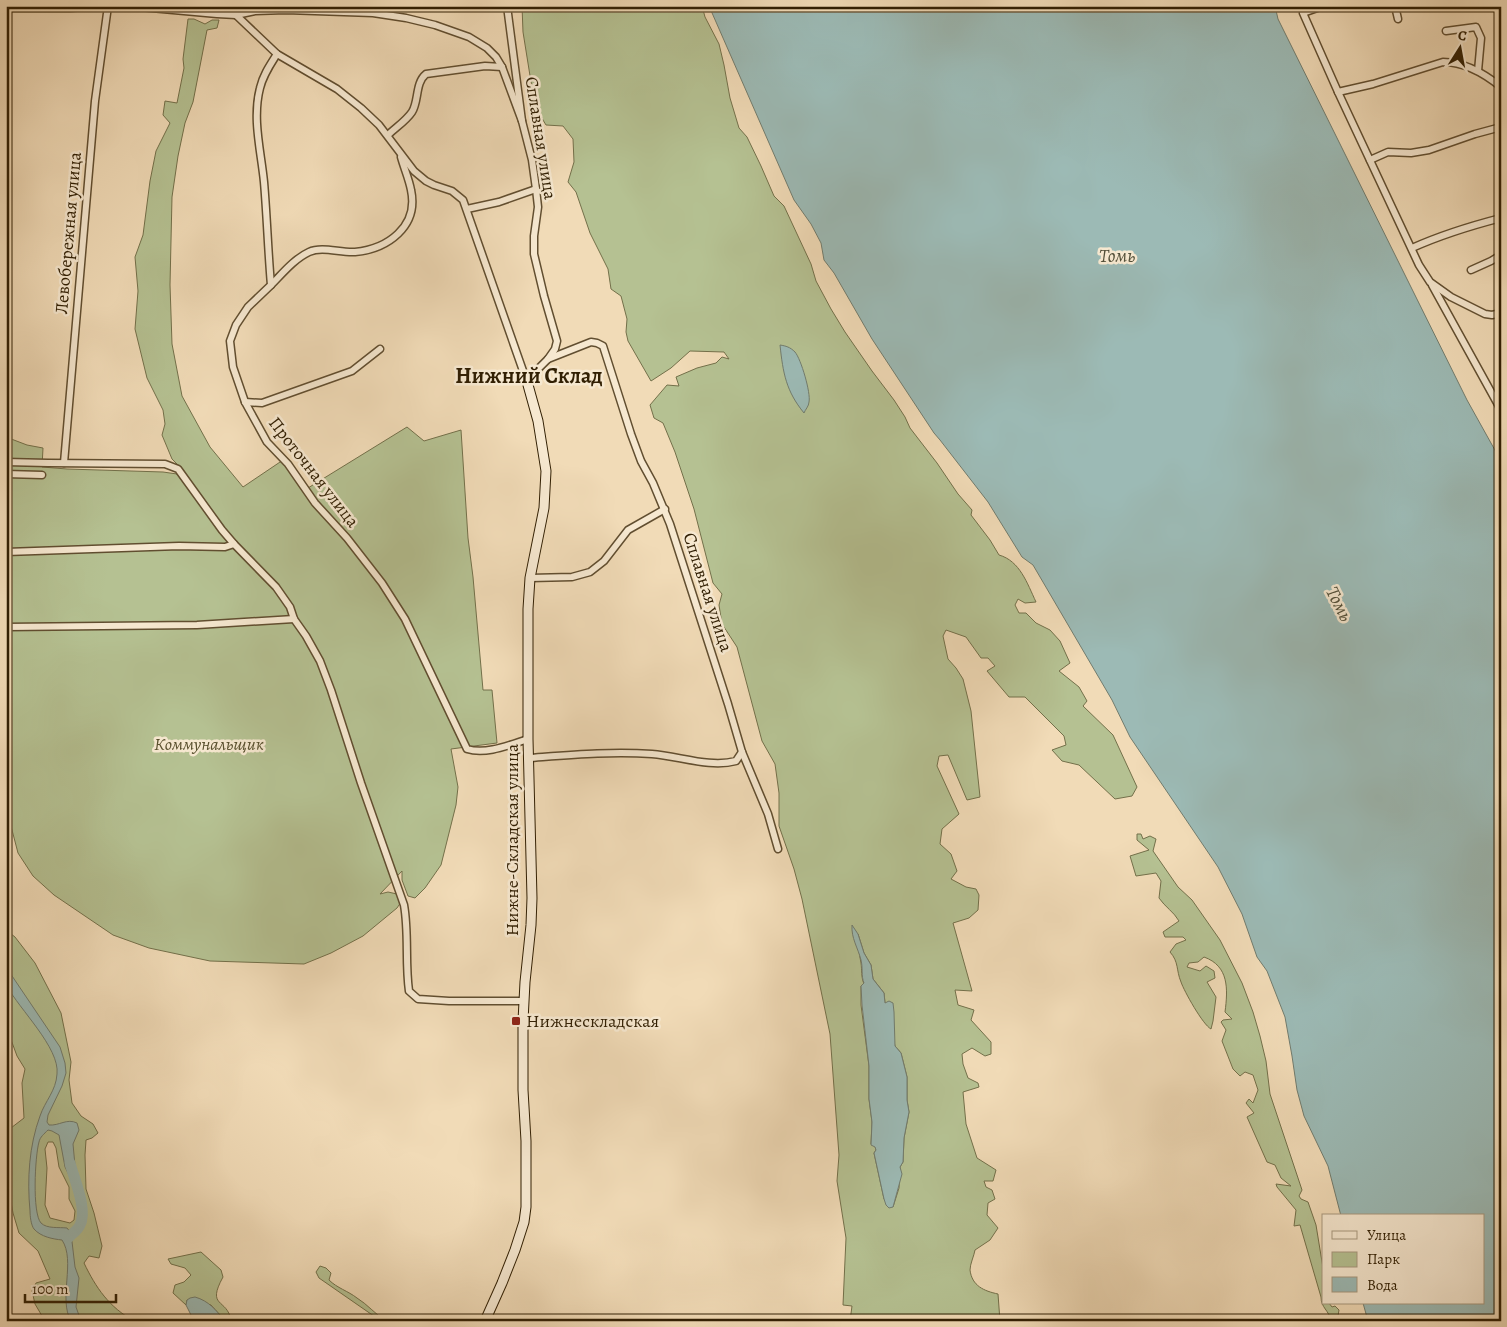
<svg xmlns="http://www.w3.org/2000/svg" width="1507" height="1327" viewBox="0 0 1507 1327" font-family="Alegreya,serif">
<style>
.green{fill:#b5c192;stroke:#73704a;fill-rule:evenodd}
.water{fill:#9cbab5;stroke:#717c6e}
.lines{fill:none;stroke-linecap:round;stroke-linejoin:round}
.river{stroke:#9cbab5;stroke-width:11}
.street-casing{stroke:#614e30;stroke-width:9}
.secondary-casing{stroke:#311f03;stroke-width:11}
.street{stroke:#f6e8d0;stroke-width:6}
.secondary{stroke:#f6e8d0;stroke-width:9}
.poi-dot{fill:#8f2418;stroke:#f6e8d0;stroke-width:2}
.labels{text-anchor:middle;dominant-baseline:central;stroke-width:5;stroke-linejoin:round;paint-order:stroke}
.street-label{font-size:18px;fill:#311f03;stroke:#f6e8d0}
.park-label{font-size:18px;font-style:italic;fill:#59502e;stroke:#f6e8d0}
.poi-label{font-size:18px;fill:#311f03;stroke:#f6e8d0;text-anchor:start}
.water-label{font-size:19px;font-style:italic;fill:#514e38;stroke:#f6e8d0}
.district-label{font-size:22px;font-weight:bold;fill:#311f03;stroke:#f6e8d0}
</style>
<rect width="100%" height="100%" fill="#f1dbb7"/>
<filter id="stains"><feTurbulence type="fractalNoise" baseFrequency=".004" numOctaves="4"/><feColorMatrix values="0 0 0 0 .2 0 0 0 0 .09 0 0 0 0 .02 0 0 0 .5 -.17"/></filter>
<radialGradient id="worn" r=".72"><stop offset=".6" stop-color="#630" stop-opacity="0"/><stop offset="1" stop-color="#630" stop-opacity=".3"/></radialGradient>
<g class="green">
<path d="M522 6H702L705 17 719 44 724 65 730 98 739 128 747 137 761 166 774 196 784 206 811 264 816 281 831 309 845 332 872 371 894 400 905 417 910 428 937 463 958 494 972 510 971 515 990 540 999 555C1020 561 1027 583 1036 602L1025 603 1018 599 1015 605 1019 613H1026L1036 623 1050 630 1060 641 1070 663 1059 671 1079 687 1087 701 1083 706 1113 735 1137 787 1132 796 1115 799 1079 765 1062 761 1052 750 1066 745 1064 736 1025 697H1009L987 671 995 666 988 658H981L966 637 946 630 943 636 948 659 956 668 963 679 971 711 980 797 967 800 948 755 939 756 937 766 959 814 942 829 940 844 951 854 957 871 951 879 966 887 976 889 979 895 978 910 969 918 953 923 972 991 955 990 958 1005 974 1010 971 1020 991 1042V1054L985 1056 972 1048 962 1054 963 1064 968 1078 978 1083 979 1087 963 1092 966 1124 977 1158 996 1170 993 1181H984L986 1187 992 1190 995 1199 988 1203 987 1215 998 1228 990 1240 975 1250C974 1256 970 1264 970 1270 972 1286 984 1291 998 1294L1000 1321H850L852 1306 843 1305 846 1238 837 1181 839 1155 830 1034 802 899 794 869 779 826V793L775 764 762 741 737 647 722 624 719 605 722 594 713 583 694 509 675 452 663 423 654 418 650 405 667 385 679 386 676 377 697 368 716 363 722 357 729 359 724 352 690 351 671 368 651 381 628 341 626 332 627 319 621 296 611 289 608 269 590 233 576 192 568 182 574 162 573 139 563 126 546 125 540 115 538 98 531 82 523 32ZM858 934 864 953 871 965 873 979 884 993 885 1003 895 1046 901 1053 907 1077V1100L909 1112 904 1138 903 1162 900 1167 899 1188 893 1207 884 1199 874 1153 876 1150 875 1146 871 1144 872 1122 869 1099V1066L861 1005V986L864 984C861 977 862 970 861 963 859 953 858 945 858 934Z"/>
<path d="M188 19H194L205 24 212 20H219L217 28 207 30 193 102 185 123 178 156 172 197 170 285 172 344 182 396 210 447 243 487 286 458 308 488 407 427 424 441 461 430 468 538 473 577 483 690H492L497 743 451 749 458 787 456 805 441 865 425 888 415 898 408 896 402 880V871L380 894 388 892 397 894 401 902 397 908 363 936 331 953 304 964 210 961 149 948 113 935 54 895 33 876 18 853 6 807V437L27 445 43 448 42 467 67 469 163 472 177 474 205 511 212 510 182 469 172 459 162 435 165 424 163 410 147 378 135 329 138 291 135 257 143 235 150 181 156 151 170 123 163 115 165 101 177 103 184 68 183 59Z"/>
<path d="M1137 834H1141L1143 839 1150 836 1156 839 1153 851 1178 887 1192 900 1220 940 1242 983 1253 1012 1260 1036 1266 1061 1270 1094 1302 1190 1299 1196 1301 1199 1308 1202 1316 1225 1323 1268V1303H1329L1332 1307 1335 1306 1339 1310 1338 1316 1341 1321H1331C1329 1310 1321 1308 1321 1297L1300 1225 1294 1226 1296 1210 1277 1187 1276 1184 1291 1186 1281 1178 1275 1165 1267 1162 1247 1117 1254 1113 1246 1103 1249 1099 1253 1103 1258 1090 1253 1075 1245 1072 1240 1076 1233 1069 1222 1041 1226 1030 1221 1022 1223 1020 1232 1019 1225 1012C1228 989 1229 966 1204 957L1198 962 1189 963 1187 967 1200 971 1206 966 1214 971 1215 978 1207 982 1216 997 1213 1021 1211 1029C1203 1025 1184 991 1181 982 1176 970 1179 962 1170 952L1176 944 1186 940 1183 937H1165L1163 932 1179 921C1174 912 1165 907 1159 898L1161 881 1156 873 1136 876 1130 856 1149 850 1137 840Z"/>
<path d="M6 930 15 937 35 963 61 1013 71 1062 69 1080 72 1103 81 1116 93 1124 98 1133 92 1138 86 1140 85 1155 86 1189 94 1213 102 1246 99 1258 89 1256 84 1263C96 1288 109 1307 134 1321H45L35 1304 32 1291 36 1283 50 1279 38 1251 19 1233 13 1213 9 1191 6 1186V1134L7 1131 24 1118 22 1083 25 1069 17 1056 10 1037 6 1021ZM48 1142H53L56 1148 59 1167 69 1187V1199L75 1211 74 1220 70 1223 50 1218 45 1205 47 1168 45 1149Z"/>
<path d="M201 1252 221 1270 223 1277C206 1308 227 1298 231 1320L225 1321 211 1305 187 1300 186 1305 173 1293 175 1285 184 1282 191 1275 185 1268 171 1264 168 1259Z"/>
<path d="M320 1266 326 1268 331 1273 329 1280C337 1288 348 1291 357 1298 367 1304 375 1314 386 1321H381L319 1278 316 1272Z"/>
</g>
<g class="water">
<path d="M709 6H1275L1278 19 1467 400 1501 461V1321H1368L1363 1303H1483V1216H1341L1328 1166 1304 1116 1297 1090 1292 1056 1285 1017 1267 971 1257 957 1242 914 1218 867 1130 737 1112 700 1033 565 1022 557 988 502 940 440 934 433 872 339 834 273 824 260 821 243 811 224 794 200Z"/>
<path d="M780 345C786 346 790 347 795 352 801 359 811 393 809 402 809 406 805 410 804 413 786 391 783 373 780 345Z"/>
<path d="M852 925 858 934 864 953 871 965 873 979 884 993 885 1003 889 1001 893 1003 894 1012 895 1046 901 1053 907 1077V1100L909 1112 904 1138 903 1162 900 1167 902 1174 893 1207 889 1208 886 1205 884 1199 874 1153 876 1150 875 1147 871 1145 872 1122 869 1099V1066L862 1005 861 986 864 983C861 976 863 968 861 960 858 948 851 938 852 925Z"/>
<path d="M6 967 60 1047 65 1063 66 1073 62 1086 48 1115 47 1122 49 1125C59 1126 67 1118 77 1123L79 1130 73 1144 76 1176 73 1178 70 1177 65 1167 59 1135 52 1131 48 1130C44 1134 40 1137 39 1142 35 1156 32 1213 41 1223 47 1229 59 1227 67 1228L71 1233 75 1267 79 1278 76 1307 81 1321H71C58 1299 76 1261 62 1240 53 1239 41 1237 34 1229 31 1225 30 1216 30 1211 27 1179 29 1146 40 1116 45 1101 56 1091 57 1074 60 1048 19 1009 7 986 5 981 6 972 6 967Z"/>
<path d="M195 1297C209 1301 216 1310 225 1321H194L186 1305 187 1300 190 1298Z"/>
</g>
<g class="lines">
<path class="river" d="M69 1237C73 1233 78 1230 80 1225 88 1210 74 1179 70 1163"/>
<defs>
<g id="street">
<path d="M129 6 217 14 236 15 255 11 286 10 373 13 406 18 435 25 469 37 487 48 496 57 502 67 522 121"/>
<path d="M507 6 522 121 532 160 536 189 538 207 534 236V254L544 296 557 341 555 349 548 359"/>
<path d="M1323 6 1303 13 1338 92 1419 265 1430 282 1451 297 1485 314 1492 315 1501 313"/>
<path d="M1395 6 1398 19"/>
<path d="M6 8H70L97 6"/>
<path d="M236 15 277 54 337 89 361 108 379 125 414 171 426 181 434 185 452 191 463 200 528 385"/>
<path d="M1446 31 1476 27 1481 38 1478 71"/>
<path d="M277 54C270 65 263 75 260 88 252 119 261 151 264 182 267 217 268 251 271 285L248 307 236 325 230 341 233 367 245 402 267 442 288 464 315 503 347 538 382 583 405 619 467 749C486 755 509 745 528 739"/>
<path d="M1338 92 1373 84 1443 62C1464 62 1485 74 1501 87"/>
<path d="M388 135C395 128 406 121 412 112 419 101 415 83 426 74L485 66 502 67"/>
<path d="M1370 160 1388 152 1411 153 1429 150 1475 134 1501 127"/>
<path d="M467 209 499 202 536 189"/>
<path d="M1412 248C1441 235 1470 226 1501 218"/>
<path d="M1471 270 1491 261 1501 255"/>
<path d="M271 285C282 274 294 259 309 252 322 246 340 253 355 252 387 249 419 227 411 190 409 179 404 168 401 157"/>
<path d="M1432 285 1501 410"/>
<path d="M528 385 537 370 548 359 591 342 597 343 603 346 631 434 641 461 653 483 670 524 728 704 742 752 768 814 778 849"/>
<path d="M245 402 262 403 352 371 380 349"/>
<path d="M6 462 48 463 165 464 178 469 222 530 234 544 276 587 290 607 294 619 306 636 320 661 331 690 361 783 404 905C409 933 405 963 409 991L418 999 449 1001H524"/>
<path d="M64 463 95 101 108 6"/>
<path d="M6 474 42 475"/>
<path d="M6 552 179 546 225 547 234 544"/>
<path d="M530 578 572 577 590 572 604 561 628 530 665 509"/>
<path d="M6 627 197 625 294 619"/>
<path d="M528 758C569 755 611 751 652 754 679 756 710 768 736 761L742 752"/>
</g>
<path id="secondary" d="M485 1321 502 1283 515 1250 524 1222 526 1207V1141L523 1090V1021L525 982 531 925 532 898 528 739V609L530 578 544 508 546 471 538 421 528 385"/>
</defs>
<use href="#street" class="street-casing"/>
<use href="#secondary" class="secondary-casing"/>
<use href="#street" class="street"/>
<use href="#secondary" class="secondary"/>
</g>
<rect class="poi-dot" x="511" y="1016" width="10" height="10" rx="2.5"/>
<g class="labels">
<g class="street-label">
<text transform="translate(541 138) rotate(81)">Сплавная улица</text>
<text transform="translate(68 233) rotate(-85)">Левобережная улица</text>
<text transform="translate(314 472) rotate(52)">Проточная улица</text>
<text transform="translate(708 592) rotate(72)">Сплавная улица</text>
<text transform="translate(512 840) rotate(-90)">Нижне-Складская улица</text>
</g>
<g class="park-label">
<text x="209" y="744">Коммунальщик</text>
</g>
<g class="poi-label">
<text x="526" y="1021">Нижнескладская</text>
</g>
<g class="water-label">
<text x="1117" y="256">Томь</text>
<text transform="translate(1339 604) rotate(63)">Томь</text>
</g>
<g class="district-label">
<text x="529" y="376">Нижний Склад</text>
</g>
</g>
<rect width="1507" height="1327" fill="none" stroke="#f1dbb7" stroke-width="25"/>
<rect x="8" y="8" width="1492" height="1312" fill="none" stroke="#311f03" stroke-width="2.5"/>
<rect x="12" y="12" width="1482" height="1302" fill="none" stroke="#311f03"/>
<rect x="1322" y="1214" width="162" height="90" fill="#f6e8d0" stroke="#a7987e"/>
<rect x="1332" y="1231" width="25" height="8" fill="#f6e8d0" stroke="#a7987e"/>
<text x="1367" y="1240" font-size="15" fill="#311f03">Улица</text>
<rect x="1332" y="1252" width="25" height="15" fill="#b5c192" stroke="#a7987e"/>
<text x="1367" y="1264" font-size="15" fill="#311f03">Парк</text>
<rect x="1332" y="1277" width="25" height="15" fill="#9cbab5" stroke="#a7987e"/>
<text x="1367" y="1290" font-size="15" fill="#311f03">Вода</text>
<g transform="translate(1460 48) rotate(11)" stroke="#f6e8d0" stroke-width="4" paint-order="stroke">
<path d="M0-4L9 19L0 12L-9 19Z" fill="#311f03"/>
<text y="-8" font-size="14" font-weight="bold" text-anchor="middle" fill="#311f03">С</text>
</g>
<path d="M25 1294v8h91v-8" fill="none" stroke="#311f03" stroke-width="2.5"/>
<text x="32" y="1294" font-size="15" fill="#311f03" stroke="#f6e8d0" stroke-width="4" paint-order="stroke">100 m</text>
<rect width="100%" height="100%" filter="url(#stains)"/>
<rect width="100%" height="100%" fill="url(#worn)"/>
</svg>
